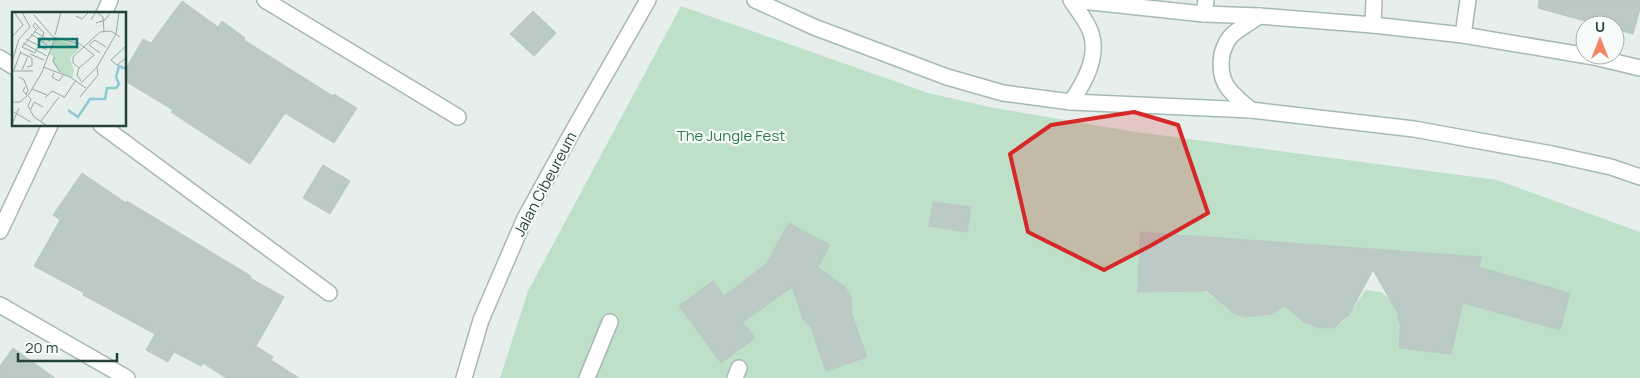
<svg xmlns="http://www.w3.org/2000/svg" width="1640" height="378" viewBox="0 0 1640 378" font-family="Manrope,sans-serif">
<style>
.green{fill:#bfe0c8;fill-rule:evenodd}
.building{fill:#bbcac4;stroke:#b8c9c2}
.lines{fill:none;stroke-linecap:round;stroke-linejoin:round}
.lane-casing{stroke:#a8b8b2;stroke-width:18}
.street-casing{stroke:#a8b8b2;stroke-width:18}
.secondary-casing{stroke:#a4bbb3;stroke-width:18}
.lane{stroke:#fff;stroke-width:15}
.street{stroke:#fff;stroke-width:15}
.secondary{stroke:#fff;stroke-width:15}
.marked{fill:#d62828;fill-opacity:0.2;stroke:#d62828;stroke-width:4;stroke-linejoin:round}
.labels{text-anchor:middle;dominant-baseline:central;stroke-width:4.5;stroke-linejoin:round;paint-order:stroke}
.park-label{font-size:15px;fill:#2d7a4b;stroke:#f7fbf9}
.street-label{font-size:15px;fill:#24423a;stroke:#f7fbf9}
.inset-river{fill:none;stroke:#8ec9d4;stroke-width:2.5}
.inset-road{fill:none;stroke:#98aaa4;stroke-width:1}
.view{fill:#0f766e;fill-opacity:0.15;stroke:#0f766e;stroke-width:2.5}
.inset-edge{fill:none;stroke:#24423a;stroke-width:2.5}
</style>
<rect width="100%" height="100%" fill="#e6efeb"/>
<path class="green" d="M681 6 928 93 994 108 1136 132 1497 180 1640 232V378H500L528 291ZM933 202 971 207 967 232 929 226ZM789 223 830 245 769 260ZM1140 232 1482 257 1463 304 1450 354 1399 348C1400 329 1401 304 1382 293 1378 291 1371 291 1366 290 1359 298 1355 307 1349 315 1329 342 1306 323 1287 306L1271 314 1245 317 1233 313 1205 291 1138 292ZM1487 270 1570 294 1559 330 1477 307ZM747 278 767 305 743 322 755 338 679 306 713 281 724 296ZM837 281C851 292 854 301 849 318ZM858 331 867 357 826 371 817 345Z"/>
<g class="building">
<path d="M1539 0H1640V9L1633 34 1615 29V25H1599L1538 8Z"/>
<path d="M182 1 218 27 222 21 245 38 244 40 333 96 334 94 357 108 334 143 285 113 250 164 171 112 173 110 125 81V70L143 39 151 43Z"/>
<path d="M533 11 556 33 534 56 510 34Z"/>
<path d="M323 165 350 181 330 214 303 198Z"/>
<path d="M82 173 126 203 127 201 251 276 250 278 284 297 256 346 273 357 271 360 299 378H226L203 363 201 366 174 352 168 362 146 350 155 334 83 295 84 293 34 266 60 220 53 215Z"/>
<path d="M933 202 971 207 967 232 929 226Z"/>
<path d="M789 223 830 245 818 267 845 287 851 297 852 308 851 312 867 357 826 371 811 328 803 319 792 287 743 322 755 338 721 363 679 306 713 281 724 296 766 264Z"/>
<path d="M1140 232 1482 257 1478 267 1570 293 1560 330 1463 303 1451 354 1399 348 1400 326 1397 312 1373 270 1349 315 1334 328H1320L1304 322 1285 306 1271 314 1245 317 1233 313 1207 291 1138 292Z"/>
<path d="M13 348 55 378H0V366Z"/>
</g>
<g class="lines">
<defs>
<g id="lane">
<path d="M1204 14 1206 0"/>
<path d="M1373 25 1374 0"/>
<path d="M1463 35 1468 0"/>
<path d="M587 378 610 322"/>
<path d="M735 378 739 368"/>
</g>
<g id="street">
<path d="M265 0 458 117"/>
<path d="M104 14 110 0"/>
<path d="M0 58 14 67"/>
<path d="M101 125 329 293"/>
<path d="M0 231 50 125"/>
<path d="M0 305 127 378"/>
<path d="M464 378 481 320 525 218 574 129 648 0"/>
</g>
<g id="secondary">
<path d="M755 0 814 27 947 77 1003 93 1071 102 1251 110 1414 129 1552 154 1611 167 1640 177"/>
<path d="M1072 0 1204 14 1259 16 1373 25 1463 35 1594 57 1640 68"/>
<path d="M1071 102C1084 83 1099 57 1091 33 1087 21 1078 11 1071 0"/>
<path d="M1251 110C1231 93 1217 84 1222 54 1224 47 1227 39 1233 34 1241 27 1251 22 1259 16"/>
</g>
</defs>
<use href="#lane" class="lane-casing"/>
<use href="#street" class="street-casing"/>
<use href="#secondary" class="secondary-casing"/>
<use href="#lane" class="lane"/>
<use href="#street" class="street"/>
<use href="#secondary" class="secondary"/>
</g>
<path class="marked" d="M1134 112 1178 125 1208 213 1150 246 1104 270 1028 232 1010 154 1051 125Z"/>
<g class="labels">
<g class="park-label">
<text x="731" y="135">The Jungle Fest</text>
</g>
<g class="street-label">
<text transform="translate(545 184) rotate(-62)">Jalan Cibeureum</text>
</g>
</g>
<g transform="translate(12 12)">
<rect width="114" height="114" fill="#e6efeb"/>
<path d="M43 27 69 35 58 46 62 58 60 66 47 60 40 49 41 44 36 42Z" fill="#bfe0c8"/>
<path class="inset-river" d="M56 98 66 105 78 87H93L95 76H104L107 72 104 65 107 54 114 57"/>
<path class="inset-road" d="M22 3 41 25 68 32 82 43 67 56 65 63 69 69M64 4 70 7 77 0M79 8 84 0 91 5 92 19M84 11 93 8 99 0M24 17 21 14 23 11 32 21 23 41 10 35 26 16M22 19 38 29M19 22 35 33M43 23 49 0M0 25 11 13 2 0M14 27 35 38M11 31 35 44M114 34 99 48 105 53 114 46M9 41 16 44 10 58M88 41 77 33 83 28 94 35M18 42 32 48M43 45 41 49 48 60M0 50 7 27 18 15 10 0M15 55 20 54V46L16 44M31 55 58 65 74 76M67 56 61 51V45L88 20 99 19 108 25M2 58 9 39M0 59H21M42 61 40 65 47 69 51 63M7 65 12 68 16 78 14 83M69 71 85 55M13 75 11 79 19 87 16 94 22 105 34 113M20 77 35 83M68 85 86 63 85 55 104 22 107 0M33 86 40 79 52 85M52 86 64 68M0 90H8L17 82 30 60 43 26M19 97 22 90 31 95M0 99 19 110M29 109 47 85M0 112 7 96"/>
<path class="view" d="M27 27H65V35H27Z"/>
<rect width="114" height="114" class="inset-edge"/>
</g>
<g transform="translate(1600 40)"><circle r="24" fill="#f7fbf9" stroke="#a3b1ad"/>
<path d="M0-4L9 19L0 12L-9 19Z" fill="#f4845f"/>
<text y="-8" font-size="14" font-weight="bold" text-anchor="middle" fill="#24423a">U</text>
</g>
<path d="M18 353v8h99v-8" fill="none" stroke="#24423a" stroke-width="2.5"/>
<text x="25" y="353" font-size="15" fill="#24423a" stroke="#f7fbf9" stroke-width="4" paint-order="stroke">20 m</text>
</svg>
